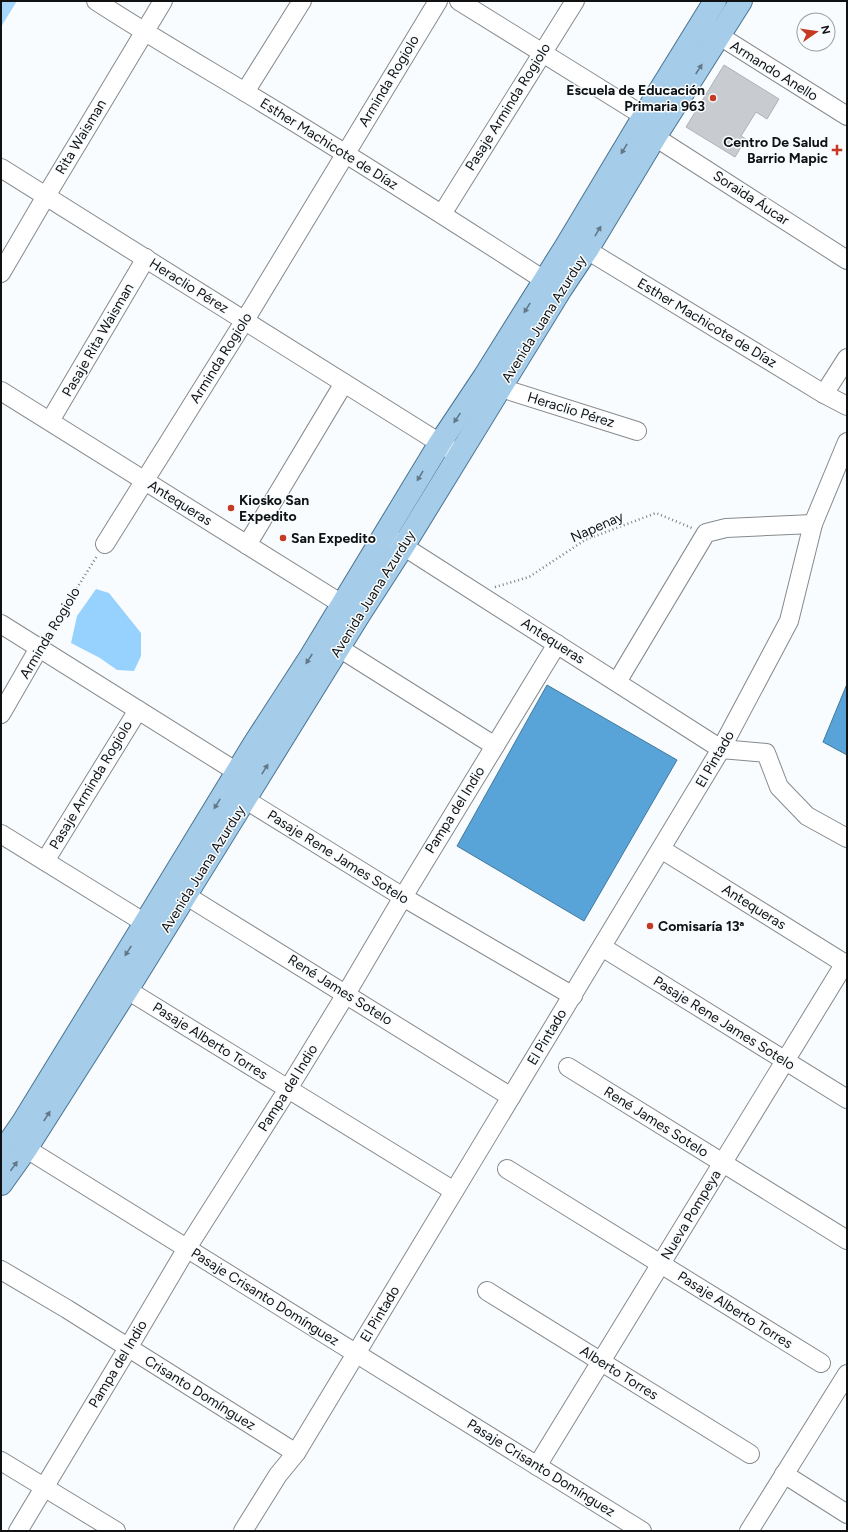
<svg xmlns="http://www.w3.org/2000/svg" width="848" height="1532" viewBox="0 0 848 1532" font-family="Figtree,sans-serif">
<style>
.green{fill:#a6d6fb}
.forest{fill:#97d2ff}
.water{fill:#58a4d9;stroke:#42789d}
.building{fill:#c8ccd0;stroke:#adb2b6}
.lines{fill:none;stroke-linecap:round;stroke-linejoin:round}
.minor-casing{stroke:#868a8d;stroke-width:20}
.major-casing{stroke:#4a7493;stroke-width:24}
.path{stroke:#7b7d7f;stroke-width:2.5;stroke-dasharray:1 3;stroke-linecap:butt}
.minor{stroke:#fff;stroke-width:18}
.major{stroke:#a5cce8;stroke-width:22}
.oneway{fill:#627888}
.poi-dot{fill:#c63a24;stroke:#f9fcfe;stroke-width:1.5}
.labels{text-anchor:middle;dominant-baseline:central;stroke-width:3;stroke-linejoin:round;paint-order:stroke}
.street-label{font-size:14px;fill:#0f1112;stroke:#f9fcfe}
.poi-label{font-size:14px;font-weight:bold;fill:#0f1112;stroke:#f9fcfe;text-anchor:start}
</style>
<rect width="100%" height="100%" fill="#f9fcfe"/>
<path class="green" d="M1 1H17L1 27Z"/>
<path class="forest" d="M96 589 109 593 141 633V656L134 671 117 670 100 658 71 643 77 616Z"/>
<g class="water">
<path d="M847 684V755L823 742Z"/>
<path d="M547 685 677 760 584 921 457 846Z"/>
</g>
<path class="building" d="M724 65 779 99 767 119 756 112 741 136 746 139 735 157 686 127Z"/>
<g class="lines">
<defs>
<g id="minor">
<path d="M96 1C145 33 195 62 245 92 346 153 445 216 544 280L557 287"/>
<path d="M459 1 644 116 655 137 847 260"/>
<path d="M707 28 847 116"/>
<path d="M245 92 302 1"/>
<path d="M1 168 451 450"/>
<path d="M442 214 575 1"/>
<path d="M573 247 587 250 824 394 847 406"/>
<path d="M1 273 46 196 163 1"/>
<path d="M490 381 501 388 637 431"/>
<path d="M1 391 353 611"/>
<path d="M824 394 847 358"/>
<path d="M50 421 146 258"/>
<path d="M392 539 721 749 766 753 779 787 807 816 847 838"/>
<path d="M105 544 245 320 438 1"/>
<path d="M247 545 344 383"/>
<path d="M1 624 237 772 246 800 403 897 573 996"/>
<path d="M328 641 495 746"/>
<path d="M617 682 706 533 726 528 813 524"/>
<path d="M1 714 39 648"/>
<path d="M1 834 145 923"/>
<path d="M661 849 847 965"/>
<path d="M45 861 138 710"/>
<path d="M174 888 511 1097"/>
<path d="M602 947 847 1099"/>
<path d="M116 983 454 1191"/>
<path d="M568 1067 847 1240"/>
<path d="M14 1141 642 1531"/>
<path d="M507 1169 821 1363"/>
<path d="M1 1270 67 1309 296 1453"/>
<path d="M487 1291 750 1454"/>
<path d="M1 1461 116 1531"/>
<path d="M537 1466 845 963"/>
<path d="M784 1474 847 1514"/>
<path d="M18 1531 128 1348 187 1248 288 1089 346 994 403 897 557 644"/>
<path d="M243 1531 278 1475 296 1453 721 749 789 621 813 524 847 442"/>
<path d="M749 1531 847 1374"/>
</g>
<g id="major">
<path d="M1 1154 23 1122 145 923 254 744 311 656 440 443 484 377 566 246 644 116 715 1"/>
<path d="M1 1184 26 1149 127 990 359 615 404 545 561 289 587 250 655 137 741 1"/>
</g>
</defs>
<use href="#minor" class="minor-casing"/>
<use href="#major" class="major-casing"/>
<g class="path">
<path d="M495 587 529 577 585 540 656 513 692 528"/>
<path d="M47 636 97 556"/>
</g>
<use href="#minor" class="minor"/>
<use href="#major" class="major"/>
</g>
<defs><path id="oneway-solid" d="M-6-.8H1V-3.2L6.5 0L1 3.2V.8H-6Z"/></defs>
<g class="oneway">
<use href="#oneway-solid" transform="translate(699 69) rotate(-57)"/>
<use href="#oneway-solid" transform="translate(624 149) rotate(121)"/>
<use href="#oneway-solid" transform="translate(598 231) rotate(-59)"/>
<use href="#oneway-solid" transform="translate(527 308) rotate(122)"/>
<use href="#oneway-solid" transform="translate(457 418) rotate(124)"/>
<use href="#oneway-solid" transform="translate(420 476) rotate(121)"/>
<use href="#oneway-solid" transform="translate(309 659) rotate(123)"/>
<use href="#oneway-solid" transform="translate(265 769) rotate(-58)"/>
<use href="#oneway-solid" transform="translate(217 804) rotate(122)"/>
<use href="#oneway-solid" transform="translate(128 951) rotate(123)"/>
<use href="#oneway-solid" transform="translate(47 1116) rotate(-57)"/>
<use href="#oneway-solid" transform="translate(14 1166) rotate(-54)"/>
</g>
<g class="poi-dot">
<circle cx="713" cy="98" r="4"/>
<path d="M835 144h4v4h4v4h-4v4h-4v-4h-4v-4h4z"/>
<circle cx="231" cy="508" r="4"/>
<circle cx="283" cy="538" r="4"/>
<circle cx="650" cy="926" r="4"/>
</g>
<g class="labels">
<g class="street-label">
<text transform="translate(774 71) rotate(32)">Armando Anello</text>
<text transform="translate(389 81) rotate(-59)">Arminda Rogiolo</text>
<text transform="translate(508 107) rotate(-58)">Pasaje Arminda Rogiolo</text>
<text transform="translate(81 137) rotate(-59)">Rita Waisman</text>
<text transform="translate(329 144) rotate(32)">Esther Machicote de Díaz</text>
<text transform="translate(751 198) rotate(33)">Soraida Áucar</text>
<text transform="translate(189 286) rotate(32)">Heraclio Pérez</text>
<text transform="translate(544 319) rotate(-58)">Avenida Juana Azurduy</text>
<text transform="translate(707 323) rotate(31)">Esther Machicote de Díaz</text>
<text transform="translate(98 340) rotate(-60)">Pasaje Rita Waisman</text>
<text transform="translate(221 358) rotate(-58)">Arminda Rogiolo</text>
<text transform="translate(571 410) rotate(17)">Heraclio Pérez</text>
<text transform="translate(180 503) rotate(32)">Antequeras</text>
<text transform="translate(597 527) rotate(-24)">Napenay</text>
<text transform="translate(373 594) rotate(-58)">Avenida Juana Azurduy</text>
<text transform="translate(50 633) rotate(-59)">Arminda Rogiolo</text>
<text transform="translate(553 641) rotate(33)">Antequeras</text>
<text transform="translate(715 759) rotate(-60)">El Pintado</text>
<text transform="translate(91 785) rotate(-59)">Pasaje Arminda Rogiolo</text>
<text transform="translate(455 810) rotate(-58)">Pampa del Indio</text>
<text transform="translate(338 857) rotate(32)">Pasaje Rene James Sotelo</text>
<text transform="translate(203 869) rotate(-58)">Avenida Juana Azurduy</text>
<text transform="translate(754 907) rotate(32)">Antequeras</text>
<text transform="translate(340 990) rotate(32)">René James Sotelo</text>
<text transform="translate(724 1023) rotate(32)">Pasaje Rene James Sotelo</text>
<text transform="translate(547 1037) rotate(-59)">El Pintado</text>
<text transform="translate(210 1041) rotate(32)">Pasaje Alberto Torres</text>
<text transform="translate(288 1088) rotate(-58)">Pampa del Indio</text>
<text transform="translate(656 1122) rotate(32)">René James Sotelo</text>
<text transform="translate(691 1215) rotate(-59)">Nueva Pompeya</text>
<text transform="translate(265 1297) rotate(32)">Pasaje Crisanto Domínguez</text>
<text transform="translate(735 1310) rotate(32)">Pasaje Alberto Torres</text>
<text transform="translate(380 1314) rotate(-59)">El Pintado</text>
<text transform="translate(118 1364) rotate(-59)">Pampa del Indio</text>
<text transform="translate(619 1373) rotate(32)">Alberto Torres</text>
<text transform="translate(200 1393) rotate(32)">Crisanto Domínguez</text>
<text transform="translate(541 1468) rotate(32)">Pasaje Crisanto Domínguez</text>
</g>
<g class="poi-label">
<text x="705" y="90" text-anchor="end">Escuela de Educación<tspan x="705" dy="16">Primaria 963</tspan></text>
<text x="828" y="142" text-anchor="end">Centro De Salud<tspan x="828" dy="16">Barrio Mapic</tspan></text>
<text x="239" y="500">Kiosko San<tspan x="239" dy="16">Expedito</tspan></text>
<text x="291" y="538">San Expedito</text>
<text x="658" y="926">Comisaría 13ª</text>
</g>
</g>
<rect width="848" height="1532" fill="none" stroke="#0f1112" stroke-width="4"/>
<g transform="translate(816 32) rotate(77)"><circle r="19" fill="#f9fcfe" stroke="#9b9ea0"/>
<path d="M0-3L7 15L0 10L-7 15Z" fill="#c63a24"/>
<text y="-6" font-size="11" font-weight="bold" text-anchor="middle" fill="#0f1112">N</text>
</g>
</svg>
